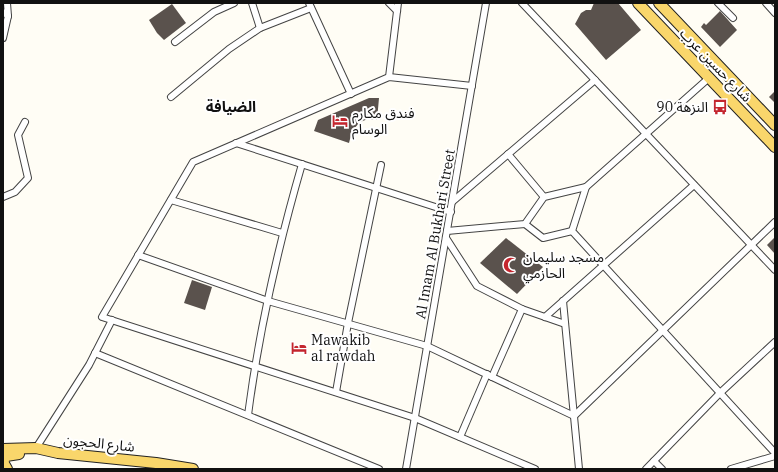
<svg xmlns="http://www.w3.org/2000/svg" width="778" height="472" viewBox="0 0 778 472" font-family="'IBM Plex Serif','Noto Sans Arabic',serif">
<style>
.building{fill:#5a524d}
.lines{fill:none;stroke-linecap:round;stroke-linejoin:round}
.minor-casing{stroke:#444;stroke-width:8}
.primary-casing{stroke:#222;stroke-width:12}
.minor{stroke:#fff;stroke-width:6}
.primary{stroke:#f9d66b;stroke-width:10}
.labels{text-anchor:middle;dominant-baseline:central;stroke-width:4;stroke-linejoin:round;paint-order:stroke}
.street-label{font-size:14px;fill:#111;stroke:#fff}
.poi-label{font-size:14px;fill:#111;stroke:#fff;text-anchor:start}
.neighbourhood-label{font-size:15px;font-weight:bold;fill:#111;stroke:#fff}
</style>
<rect width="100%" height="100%" fill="#fffdf5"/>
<g class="building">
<path d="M594 3H618L641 30 606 60 575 24 581 13 586 10H591Z"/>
<path d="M172 4 186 23 164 40 157 33 149 20Z"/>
<path d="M720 11 737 30 720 47 701 27 704 23 706 25Z"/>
<path d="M775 91V103L769 97Z"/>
<path d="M369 98H379L377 120 368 119 360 122 352 131 349 143 314 131 318 120Z"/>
<path d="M775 237V254L767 245Z"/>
<path d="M506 238 543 267 517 294 480 263Z"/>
<path d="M192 280 212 287 205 310 184 303Z"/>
</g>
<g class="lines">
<defs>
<g id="minor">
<path d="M7 3 8 16"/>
<path d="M252 3 260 28"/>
<path d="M309 3 351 94"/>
<path d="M389 3 397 11"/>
<path d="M522 3 775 270"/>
<path d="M718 3 733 18"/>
<path d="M766 3 775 13"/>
<path d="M3 12 8 16 3 38"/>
<path d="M175 42 214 12 234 3"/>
<path d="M389 77 398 3"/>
<path d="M472 86 389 77 193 162 102 317 415 418 535 469"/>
<path d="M171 97 229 49 260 28 311 8"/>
<path d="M236 143 451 212"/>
<path d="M508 154 544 197"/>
<path d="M586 187 572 231 775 453"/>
<path d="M3 197 15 192 28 178 18 135 25 122"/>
<path d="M171 200 282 233"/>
<path d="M452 202 595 80"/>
<path d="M525 224 543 238 572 231"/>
<path d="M447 231 525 224 544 197 586 187 710 77"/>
<path d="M446 238 477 286 522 309"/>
<path d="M138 255 268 301 427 346 574 416 775 222"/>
<path d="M563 301 579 469"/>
<path d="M545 317 694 185"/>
<path d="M95 353 379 469"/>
<path d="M492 377 522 309 565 324"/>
<path d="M336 392 348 323 381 165"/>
<path d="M248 415C259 330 278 247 302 164"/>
<path d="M460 437 487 374"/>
<path d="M36 448 89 365 112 320"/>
<path d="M654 461 662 469"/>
<path d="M406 469 486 3"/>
<path d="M646 469 720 393 775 342"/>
<path d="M731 469 775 456"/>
</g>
<g id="primary">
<path d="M638 3 775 147"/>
<path d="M659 3 775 125"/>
<path d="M3 449 36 448 58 453 156 463 193 469"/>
<path d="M7 469 3 462 6 456 19 454"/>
</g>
</defs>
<use href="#minor" class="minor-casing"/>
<use href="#primary" class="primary-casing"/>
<use href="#minor" class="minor"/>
<use href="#primary" class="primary"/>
</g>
<defs>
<symbol id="bus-bare" viewBox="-9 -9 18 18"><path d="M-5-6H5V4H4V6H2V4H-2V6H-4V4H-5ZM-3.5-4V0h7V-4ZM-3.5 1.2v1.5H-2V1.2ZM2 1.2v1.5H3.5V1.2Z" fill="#c4262e" stroke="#fff" stroke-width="2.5" paint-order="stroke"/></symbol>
<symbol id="hotel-bare" viewBox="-9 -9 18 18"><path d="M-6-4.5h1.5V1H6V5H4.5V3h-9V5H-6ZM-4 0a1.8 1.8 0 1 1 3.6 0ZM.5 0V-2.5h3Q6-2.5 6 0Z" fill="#c4262e" stroke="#fff" stroke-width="2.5" paint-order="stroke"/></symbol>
<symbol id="mosque-bare" viewBox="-9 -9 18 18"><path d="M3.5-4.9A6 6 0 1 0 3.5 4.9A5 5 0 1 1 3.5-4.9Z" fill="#c4262e" stroke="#fff" stroke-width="2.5" paint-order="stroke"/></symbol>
</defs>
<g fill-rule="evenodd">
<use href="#bus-bare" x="709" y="96" width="22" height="22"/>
<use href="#hotel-bare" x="329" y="110" width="22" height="22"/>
<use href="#mosque-bare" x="500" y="254" width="22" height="22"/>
<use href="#hotel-bare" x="288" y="337" width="22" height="22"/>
</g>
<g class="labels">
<g class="street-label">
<text transform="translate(716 65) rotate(46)">شارع حسين عرب</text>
<text transform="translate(435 234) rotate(-80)">Al Imam Al Bukhari Street</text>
<text transform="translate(99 443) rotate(6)">شارع الحجون</text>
</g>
<g class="poi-label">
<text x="708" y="107" text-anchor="end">النزهة 90</text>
<text x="352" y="113">فندق مكارم<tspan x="352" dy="16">الوسام</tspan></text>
<text x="523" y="257">مسجد سليمان<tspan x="523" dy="16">الحازمي</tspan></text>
<text x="311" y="340">Mawakib<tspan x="311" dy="16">al rawdah</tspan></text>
</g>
<g class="neighbourhood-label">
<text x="231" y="106">الضيافة</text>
</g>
</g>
<rect width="778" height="472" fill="none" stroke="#111111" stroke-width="8"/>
</svg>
